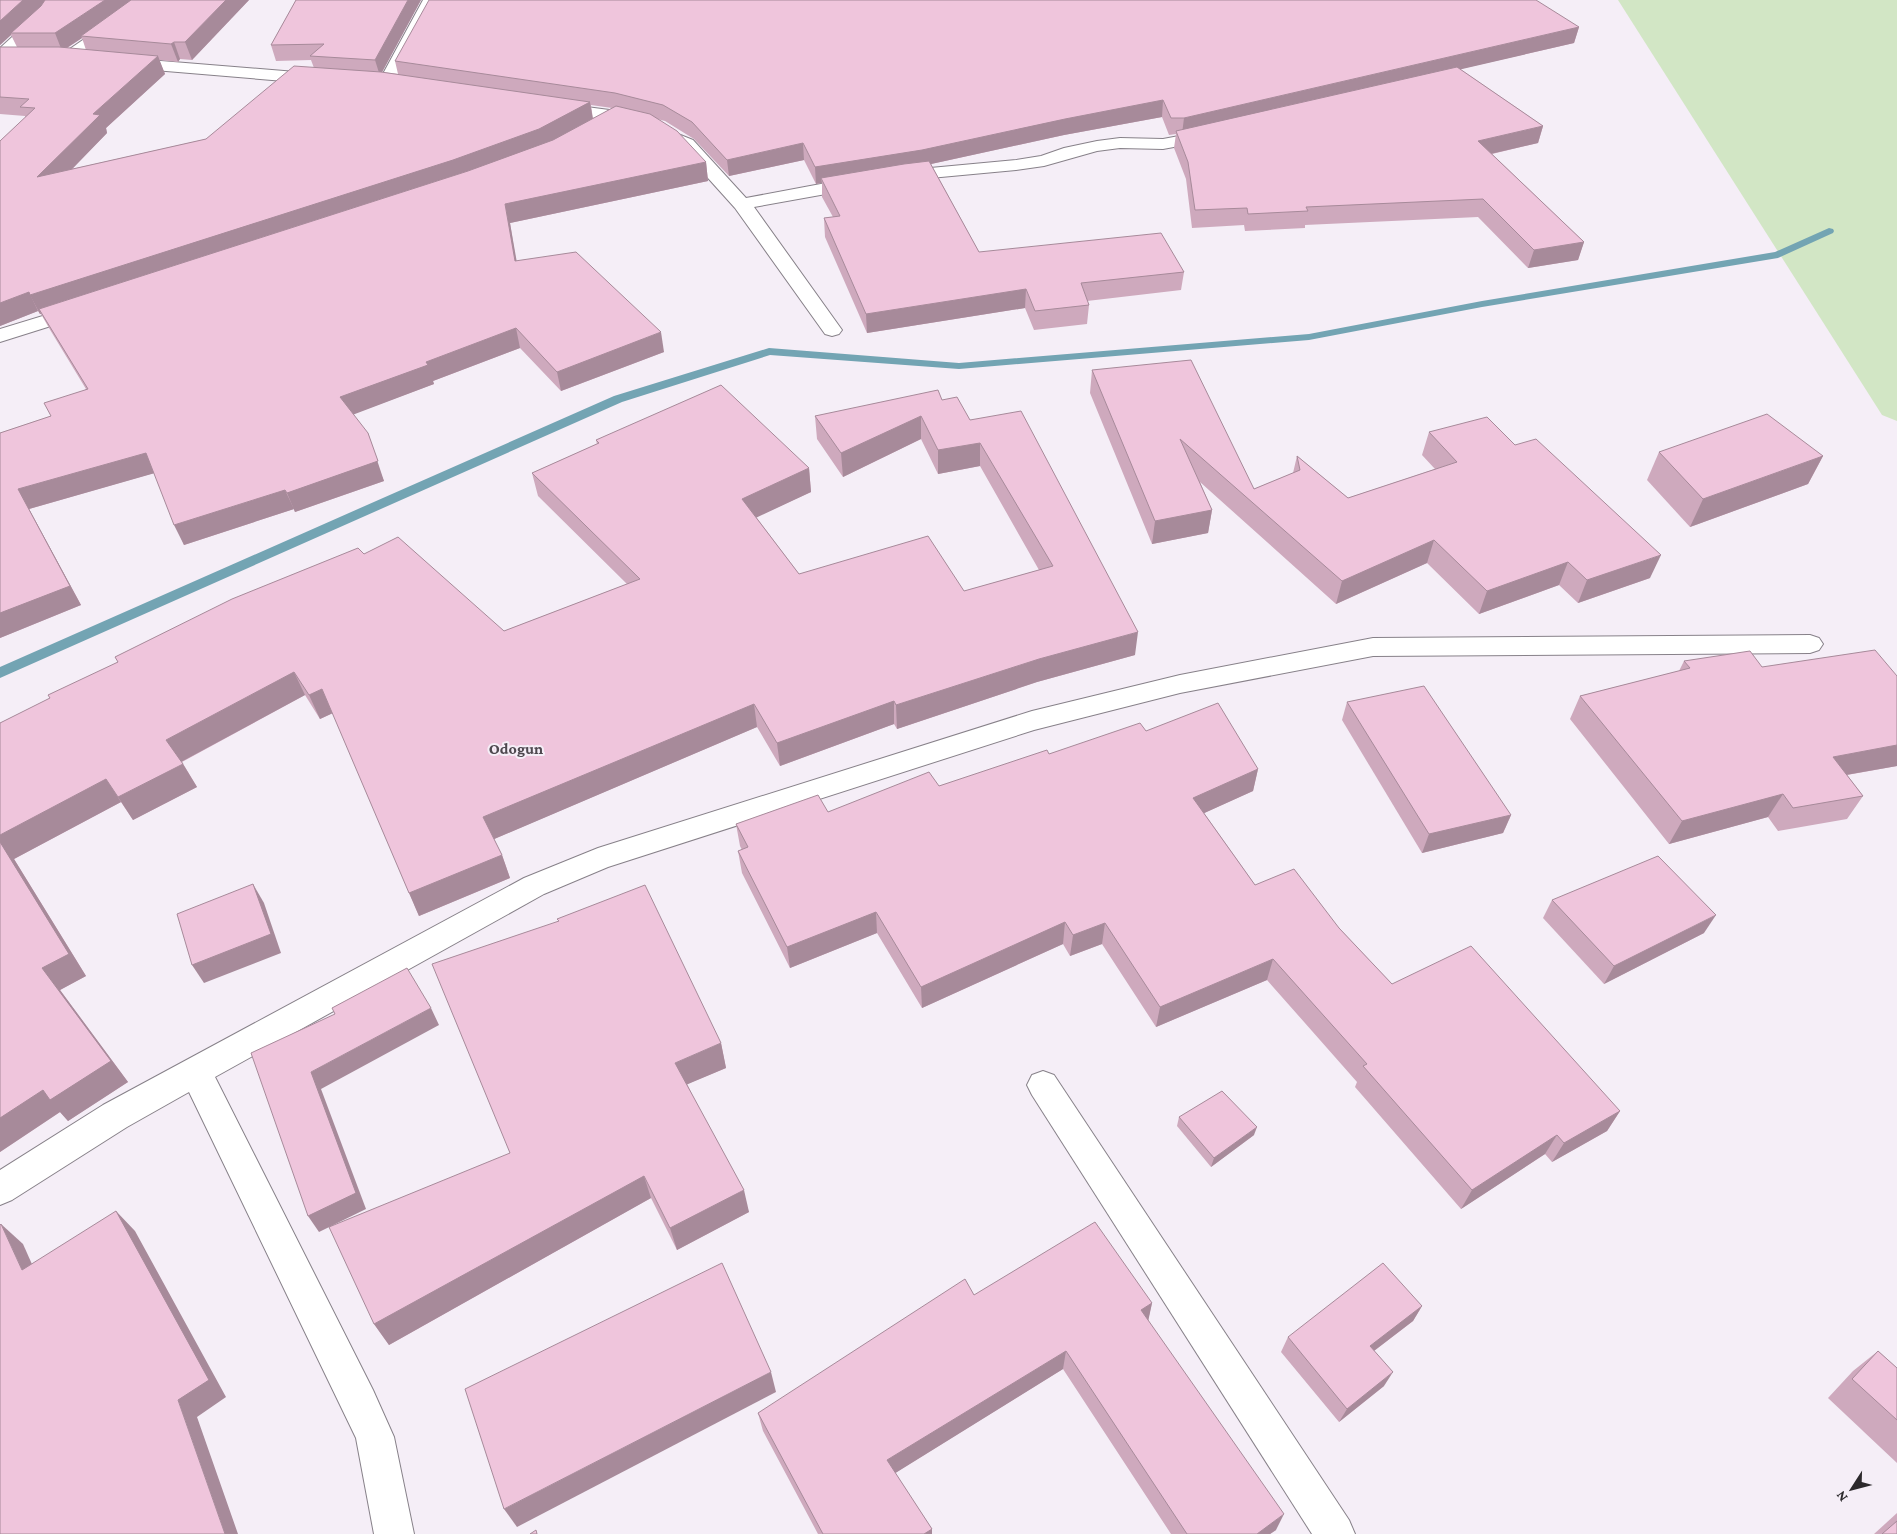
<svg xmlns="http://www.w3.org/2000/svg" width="1897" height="1534" viewBox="0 0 1897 1534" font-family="'Crimson Pro',serif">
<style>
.green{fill:#d2e6c5}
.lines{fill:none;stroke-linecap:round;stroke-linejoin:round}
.stream{fill:#73a4b3;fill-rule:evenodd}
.street-casing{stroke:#878189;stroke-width:2}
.street{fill:#fff;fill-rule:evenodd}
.wall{fill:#cea9bd;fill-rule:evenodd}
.shaded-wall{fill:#a78a9a}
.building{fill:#efc5dc;stroke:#a78a9a}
.labels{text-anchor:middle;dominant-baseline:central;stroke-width:4;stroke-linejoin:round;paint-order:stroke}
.neighbourhood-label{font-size:16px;font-weight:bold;fill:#4e484f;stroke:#f5eef7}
</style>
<rect width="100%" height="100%" fill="#f5eef7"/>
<path class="green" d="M1618 0H1897V421L1882 415Z"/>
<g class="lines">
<path class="stream" d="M1829 228 1833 229 1834 231 1833 233 1778 258 1482 307 1309 340 959 369 770 355 622 402 0 678V667L614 396 769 348 959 363 1309 334 1482 301 1775 252Z"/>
<defs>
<g id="street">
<path d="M48 0H64L47 22 6 60 0 62V48L35 16Z"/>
<path d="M141 0H159L73 61H61L59 58 61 55Z"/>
<path d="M423 0H439L394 83 392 87H380L378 83Z"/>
<path d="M124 58 320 74 326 75 328 79 326 83 320 84 118 67 116 63 118 59Z"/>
<path d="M556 103 617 111 643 117 646 121 643 125 637 126 617 121 550 112 547 108 550 104Z"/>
<path d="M1211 130 1217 131 1220 135 1217 139 1163 149 1120 148 1097 151 1044 166 1016 170 898 181 892 180 889 176 892 172 898 171 1016 160 1041 156 1064 148 1097 141 1120 138 1163 139Z"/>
<path d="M678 134 693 140 746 198 858 177 865 179 867 183 865 187 754 207 842 330 839 334 832 336 825 334 735 208 681 148 669 139 672 135Z"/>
<path d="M82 304 89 306 92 310 89 314 0 342V329Z"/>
<path d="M1810 635 1819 638 1823 644 1819 650 1810 653 1373 656 1180 693 1034 730 608 867 544 894 215 1077 373 1390 394 1437 414 1534H374L356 1438 189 1092 127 1127 12 1200 0 1205V1170L103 1105 524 878 598 848 1032 711 1180 675 1373 638Z"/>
<path d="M1043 1071 1054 1075 1349 1520 1355 1534H1312L1032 1095 1027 1085 1032 1075Z"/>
</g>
</defs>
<use href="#street" class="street-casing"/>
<use href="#street" class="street"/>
</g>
<g class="wall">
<path d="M0 0H249L192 60 180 59 178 62 159 60 165 74 106 128 107 133 72 169 206 139 314 68 311 60 276 61 271 45 296 0H421L382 72 398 74 395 61 1579 27 1574 43 1460 69 1543 126 1538 143 1492 154 1584 242 1578 260 1528 268 1478 217 1305 225V228L1245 231 1244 225 1192 228 1186 179 1174 148 1176 134 1169 135 1162 117 1064 135 931 164 979 252 1184 272 1181 290 1087 301 1089 305 1087 324 1034 330 1025 308 867 333 825 237 824 218 833 217 822 197V183L816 184 804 160 729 176 694 139 665 121 657 119 706 162 708 181 510 223 516 261 664 352 561 391 520 348 433 381 434 384 353 414 384 481 295 512 294 509 184 545 154 473 29 509 81 605 0 638V433L51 416 86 389 49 328 41 314H40L38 311 0 326V141L25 118V116L0 114V47H17L11 35 0 45ZM82 38 86 50 67 48ZM591 105 612 108 593 119Z"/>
<path d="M1092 370 1254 489 1293 473 1297 456 1348 498 1435 469 1422 455 1429 432 1650 578 1578 603 1559 585 1479 614 1427 563 1336 604 1200 482 1212 510 1208 533 1152 544 1090 393Z"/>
<path d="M942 400 970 420 1135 655 1037 682 897 729 894 724 780 766 757 727 494 839 502 855 510 878 419 916 333 713 320 719 305 695 182 762 197 787 133 820 121 802 14 859 86 976 60 990 128 1082 68 1121 60 1112 0 1152V723L50 699 118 662 115 657 364 554 504 631 627 584 538 496 532 473 597 444 596 440 809 468 811 492 756 517 799 574 964 591 1039 570 980 466 938 474 921 439 843 477 817 439 815 416Z"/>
<path d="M1659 452 1823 456 1808 484 1690 527 1647 480Z"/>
<path d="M1684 661 1762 667 1897 676V766L1847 775 1863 796 1847 819 1778 831 1768 817 1669 844 1570 719 1580 696 1679 671Z"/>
<path d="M1347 702 1511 815 1503 833 1422 853 1342 720Z"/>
<path d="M1146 731 1258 769 1253 791 1204 813 1255 885 1339 928 1392 984 1620 1111 1607 1131 1552 1162 1545 1154 1461 1209 1355 1087 1357 1082 1267 980 1156 1027 1102 944 1070 956 1063 944 922 1008 877 933 790 968 742 873 738 851 742 850 740 846 736 824 828 812 939 786 1049 754Z"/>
<path d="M1552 900 1704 933 1604 984 1543 918Z"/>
<path d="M721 1043 726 1068 687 1084 749 1212 677 1250 651 1198 389 1345 374 1324 510 1153Z"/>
<path d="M1179 1117 1254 1135 1211 1167 1177 1126Z"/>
<path d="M974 1295 1152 1303 1148 1320 1276 1530 1270 1534H1171L1063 1369 895 1473 932 1529V1534H818L763 1431 758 1413Z"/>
<path d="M1422 1306 1413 1321 1374 1351 1384 1386 1339 1422 1281 1352 1288 1337Z"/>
<path d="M1878 1351 1897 1368V1463L1828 1398 1853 1371Z"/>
<path d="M1897 1513V1534H1874Z"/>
</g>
<g class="shaded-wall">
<path d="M23 0H46L34 15 11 33V35L0 45V21Z"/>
<path d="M105 0H138L81 36 82 38 62 51 55 33Z"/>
<path d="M226 0H249L192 60 185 42Z"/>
<path d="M408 0H421L380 76 375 60Z"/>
<path d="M1579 27 1574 43 1182 134 1184 118Z"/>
<path d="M174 42 180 59 178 62 171 44Z"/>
<path d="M158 56 165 74 106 128 107 133 46 196 37 177 93 114Z"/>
<path d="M1163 100 1162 117 1064 135 922 166 821 178 822 183 816 184 815 167Z"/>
<path d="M590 102 593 120 543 147 39 309 41 314H40L30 295Z"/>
<path d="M1543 126 1538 143 1473 158 1478 141Z"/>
<path d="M803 143 804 160 729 176 727 160Z"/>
<path d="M706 162 708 181 510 223 520 280 515 261 505 204Z"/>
<path d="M1584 242 1578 260 1528 268 1534 250Z"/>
<path d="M1026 289 1025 308 867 333 866 314Z"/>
<path d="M29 292 38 311 0 326V303Z"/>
<path d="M516 328 520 348 433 381 434 384 347 417 340 397 426 362Z"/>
<path d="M661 332 664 352 561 391 557 372Z"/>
<path d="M921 416V439L843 477 841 453Z"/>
<path d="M368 433 384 481 295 512 287 493Z"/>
<path d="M980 443V466L938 474V450Z"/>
<path d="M146 453 155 473 29 509 81 605 0 638V613L18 489Z"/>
<path d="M1823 456 1808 484 1690 527 1703 499Z"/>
<path d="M809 468 811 492 745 523 742 499Z"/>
<path d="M285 490 294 509 184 545 174 525Z"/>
<path d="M1212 510 1208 533 1152 544 1155 521Z"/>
<path d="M1434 540 1427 563 1336 604 1342 581Z"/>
<path d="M1661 555 1650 578 1578 603 1587 580Z"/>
<path d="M1568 562 1559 585 1479 614 1487 591Z"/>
<path d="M1138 632 1135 655 1037 682 897 729 896 705 1039 659Z"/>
<path d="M294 672 305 695 179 763 166 740Z"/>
<path d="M322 689 333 713 320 719 309 695Z"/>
<path d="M894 701V724L780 766 777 743Z"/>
<path d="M754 704 757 727 492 840 483 817Z"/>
<path d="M1897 745V766L1817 780 1833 757Z"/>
<path d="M183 764 197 787 133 820 118 797Z"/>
<path d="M1258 769 1253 791 1189 820 1193 798Z"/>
<path d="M106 779 121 802 14 859 86 976 60 990 128 1082 68 1121 60 1112 0 1152V835Z"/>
<path d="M1783 794 1768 817 1669 844 1682 821Z"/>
<path d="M1511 815 1503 833 1422 853 1429 834Z"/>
<path d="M502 855 510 878 419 916 409 893Z"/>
<path d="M253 884 264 903 281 953 204 983 192 965Z"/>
<path d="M876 912 877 933 790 968 787 947Z"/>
<path d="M1716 915 1704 933 1604 984 1614 966Z"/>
<path d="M1065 922 1063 944 922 1008 921 987Z"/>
<path d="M1105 923 1102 944 1070 956 1073 935Z"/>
<path d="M1273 959 1267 980 1156 1027 1160 1007Z"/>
<path d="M431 1008 439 1025 321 1089 366 1209 319 1232 308 1216 311 1072Z"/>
<path d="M721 1043 726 1068 681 1087 675 1063Z"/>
<path d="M1620 1111 1607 1131 1552 1162 1564 1143Z"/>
<path d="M1257 1127 1254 1135 1211 1167 1214 1158Z"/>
<path d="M1557 1135 1545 1154 1461 1209 1472 1190Z"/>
<path d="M644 1176 651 1198 389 1345 374 1324Z"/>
<path d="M744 1190 749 1212 677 1250 670 1228Z"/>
<path d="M116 1211 135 1231 226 1397 197 1417 238 1534H225L178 1400Z"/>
<path d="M1 1224 23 1244 43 1289 22 1270Z"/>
<path d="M1152 1303 1148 1322 1141 1310Z"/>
<path d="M1422 1306 1413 1321 1362 1360 1370 1346Z"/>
<path d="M1066 1351 1063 1369 889 1477 887 1460Z"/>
<path d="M771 1372 776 1392 517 1527 504 1509Z"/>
<path d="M1393 1372 1384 1386 1339 1422 1347 1409Z"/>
<path d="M1284 1514 1276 1530 1270 1534H1257Z"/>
<path d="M932 1529V1534H924Z"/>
</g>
<g class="building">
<path d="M0 0H23L0 21Z"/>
<path d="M45 0H105L55 33H11L41 6Z"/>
<path d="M131 0H226L185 42H174L171 44 81 36Z"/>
<path d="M296 0H408L375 60 310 56 324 44 271 45Z"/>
<path d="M429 0H1536L1579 27 1184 118H1171L1163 100 1065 119 922 150 815 167 803 143 727 160 692 122 663 105 615 93 395 61Z"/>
<path d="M0 47H59L158 56 93 114 100 115 37 177 206 139 294 66 381 72 590 102 539 129 453 160 30 295 29 292 0 303V141L35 108 20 107 29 99 0 97Z"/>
<path d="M1457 67 1543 126 1478 141 1584 242 1534 250 1483 199 1306 207 1308 211 1248 214 1247 208 1195 210 1188 162 1176 131Z"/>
<path d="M616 106 650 114 677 131 706 162 505 204 515 261 576 252 661 332 557 372 516 328 426 362 428 365 340 397 368 433 378 461 287 493 285 490 174 525 146 453 18 489 70 586 0 613V433L51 416 44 403 88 389 39 309 468 171 553 140Z"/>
<path d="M929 161 979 252 1161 233 1184 272 1081 283 1089 305 1035 311 1026 289 866 314 824 218 840 216 821 178 904 164Z"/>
<path d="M1191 360 1254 489 1300 470 1297 456 1348 498 1457 462 1429 432 1487 417 1515 445 1536 439 1661 555 1587 580 1568 562 1487 591 1434 540 1342 581 1180 439 1212 510 1155 521 1092 370Z"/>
<path d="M721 385 809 468 742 499 799 574 928 536 964 591 1053 566 980 443 938 450 921 416 841 453 815 416 938 390 942 400 957 397 970 420 1021 411 1138 632 1039 659 896 705 894 701 777 743 754 704 483 817 502 855 409 893 322 689 309 695 294 672 166 740 183 764 118 797 106 779 0 835V723L50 698 48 695 118 662 115 657 232 599 358 548 364 554 398 537 504 631 640 579 532 473 599 443 596 440Z"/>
<path d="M1767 414 1823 456 1703 499 1659 452Z"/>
<path d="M1875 650 1897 676V745L1833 757 1863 796 1793 808 1783 794 1682 821 1580 696 1690 668 1684 661 1750 651 1762 667Z"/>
<path d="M1424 686 1511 815 1429 834 1347 702Z"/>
<path d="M1218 703 1258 769 1193 798 1255 885 1294 869 1339 928 1392 984 1471 946 1620 1111 1564 1143 1557 1135 1472 1190 1363 1066 1367 1064 1273 959 1160 1007 1105 923 1073 935 1065 922 921 987 876 912 787 947 738 851 748 847 736 824 818 795 828 812 929 772 939 786 1047 750 1049 754 1140 723 1146 731Z"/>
<path d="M0 842 69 954 42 968 111 1061 50 1100 43 1090 0 1118Z"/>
<path d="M1658 856 1716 915 1614 966 1552 900Z"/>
<path d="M253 884 271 934 192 965 177 914Z"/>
<path d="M645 885 721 1043 675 1063 744 1190 670 1228 644 1176 374 1324 329 1227 510 1153 432 964 559 921 557 919Z"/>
<path d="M407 968 431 1008 311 1072 356 1193 308 1216 251 1053 335 1014 332 1008Z"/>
<path d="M1222 1091 1257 1127 1214 1158 1179 1117Z"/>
<path d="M116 1211 209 1380 178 1400 225 1534H0V1225L1 1224 22 1270Z"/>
<path d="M1095 1222 1152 1303 1141 1310 1284 1514 1257 1534H1187L1066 1351 887 1460 932 1529 924 1534H823L758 1413 965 1279 974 1295Z"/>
<path d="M722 1263 771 1372 504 1509 465 1389Z"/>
<path d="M1383 1263 1422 1306 1370 1346 1393 1372 1347 1409 1288 1337Z"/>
<path d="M1878 1351 1897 1368V1420L1852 1379Z"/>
<path d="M1897 1521V1534H1882Z"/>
<path d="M536 1530 537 1534H530Z"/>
</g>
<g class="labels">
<g class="neighbourhood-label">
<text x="516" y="748">Odogun</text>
</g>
</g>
<g transform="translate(1852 1489) rotate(234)" stroke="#f5eef7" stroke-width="4" paint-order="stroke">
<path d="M0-4L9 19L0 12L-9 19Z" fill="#2c292c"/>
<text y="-8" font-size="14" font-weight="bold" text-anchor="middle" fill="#2c292c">N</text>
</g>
</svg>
